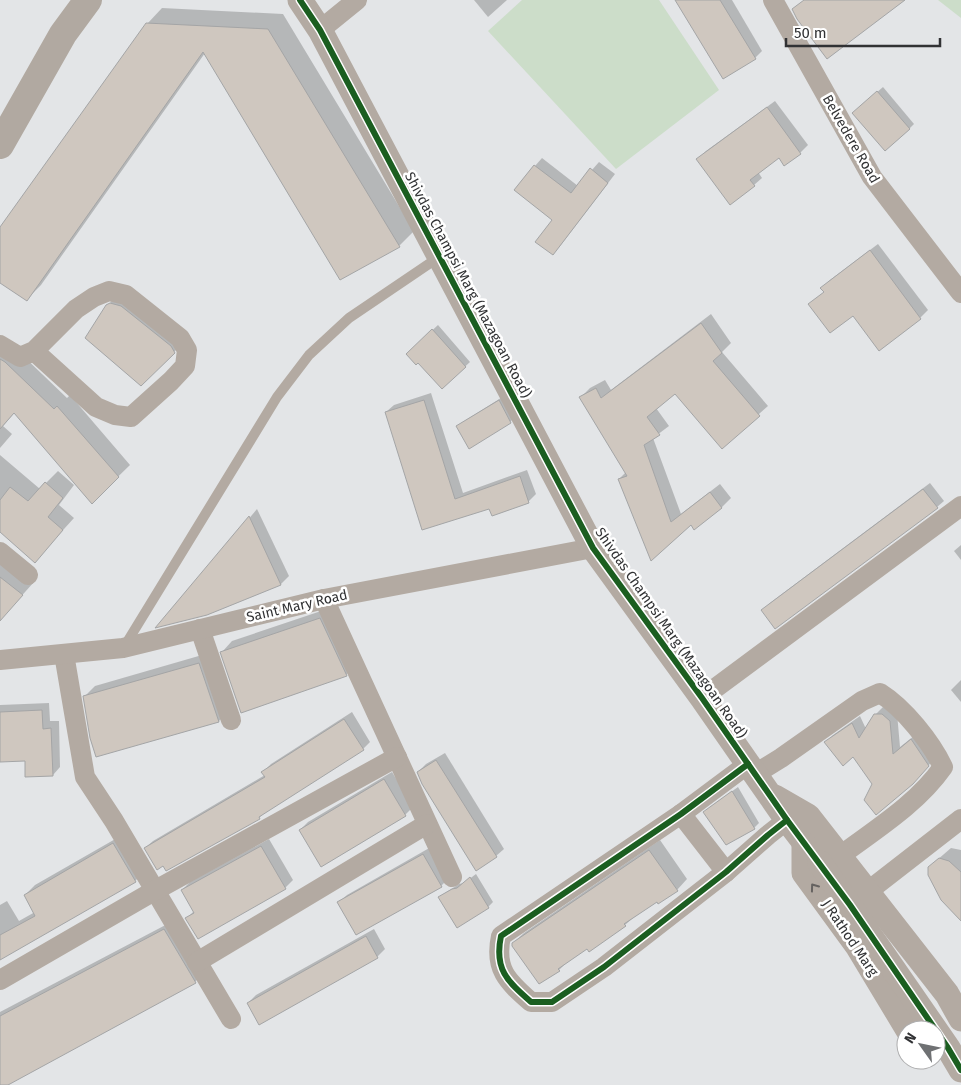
<svg xmlns="http://www.w3.org/2000/svg" width="961" height="1085" viewBox="0 0 961 1085" font-family="'Fira Sans',sans-serif">
<style>
.green{fill:#ccddc9}
.shadow{fill:#0003}
.building{fill:#cfc7bf;stroke:#a4a5a6}
.lines{fill:none;stroke-linecap:round;stroke-linejoin:round}
.service{stroke:#b3aaa2;stroke-width:10}
.minor{stroke:#b3aaa2;stroke-width:20}
.tertiary{stroke:#b3aaa2;stroke-width:25}
.secondary{stroke:#b1a9a1;stroke-width:28}
.tertiary-bridge{stroke:#b3aaa2;stroke-width:25}
.cycleway-casing{stroke:#fff;stroke-width:9}
.cycleway{stroke:#1b5e20;stroke-width:6}
.oneway{stroke:#656260}
.labels{text-anchor:middle;dominant-baseline:central;stroke-width:5;stroke-linejoin:round;paint-order:stroke}
.street-label{font-size:14px;fill:#313234;stroke:#fff}
</style>
<rect width="100%" height="100%" fill="#e3e5e7"/>
<g class="green">
<path d="M522 0H659L719 90 616 169 488 31Z"/>
<path d="M938 0H961V18Z"/>
</g>
<g class="shadow">
<path d="M474 0H507L488 17Z"/>
<path d="M681 0H732L762 51 755 58Z"/>
<path d="M162 8 283 14 414 231 399 246 205 53 41 285 26 300 0 282V229L147 24Z"/>
<path d="M883 87 914 124 909 129 859 108Z"/>
<path d="M775 101 808 145 800 153 779 157 758 172 762 178 754 185 698 159 706 151Z"/>
<path d="M542 158 578 186 599 162 615 174 560 246 552 254 554 219 535 166Z"/>
<path d="M878 244 928 310 920 318 853 314 822 288 830 280Z"/>
<path d="M123 290 189 337 141 385 107 306Z"/>
<path d="M711 314 731 343 722 352 768 406 722 447 675 392 656 408 669 426 653 438 681 514 720 484 731 498 722 507 694 528 691 523 651 559 619 479 626 472 581 397 590 388 605 380 611 390Z"/>
<path d="M438 325 470 362 442 388 419 362 407 354Z"/>
<path d="M0 338 17 350 67 398 70 395 130 465 92 502 15 412 3 426 12 434 0 448Z"/>
<path d="M431 393 463 493 527 470 536 494 528 502 490 507 423 529 386 412 394 405Z"/>
<path d="M504 396 515 417 510 422 458 427 463 422Z"/>
<path d="M0 455 40 489 58 471 74 485 59 505 74 518 35 561 0 530Z"/>
<path d="M930 483 944 501 937 507 763 610 770 603Z"/>
<path d="M257 509 289 576 281 584 206 614 158 626Z"/>
<path d="M961 545V560L954 551Z"/>
<path d="M0 555 34 582 0 620Z"/>
<path d="M330 608 356 665 346 675 222 652 232 641Z"/>
<path d="M209 653 229 711 219 721 85 696 95 686Z"/>
<path d="M961 680V702L951 690Z"/>
<path d="M49 703 50 721H59L60 767 53 775 26 759 0 761V705Z"/>
<path d="M883 707 897 713 900 747 919 732 936 757 920 775 874 784 853 755 826 742 833 735 860 716 866 729 875 715Z"/>
<path d="M352 712 370 742 363 749 267 810 259 818 145 848 153 841 265 775 263 772 271 764Z"/>
<path d="M445 753 504 849 496 856 418 772 426 764Z"/>
<path d="M392 772 413 807 405 815 300 830 308 822Z"/>
<path d="M738 787 759 823 754 828 710 807Z"/>
<path d="M124 834 146 870 135 881 0 958V905L7 901 19 921 35 912 25 895 35 885Z"/>
<path d="M269 839 293 880 285 888 187 918 194 911 182 890 190 882Z"/>
<path d="M660 840 687 879 677 890 657 900 634 917 625 925 587 947 569 960 559 970 540 982 513 943 524 933Z"/>
<path d="M431 847 449 878 441 886 339 902 347 895Z"/>
<path d="M951 848 961 850V917L929 867Z"/>
<path d="M476 874 493 902 488 907 440 898 445 893 459 884 464 883Z"/>
<path d="M175 920 205 971 195 982 5 1085H0V1012Z"/>
<path d="M374 929 385 949 377 957 248 1003 256 995Z"/>
</g>
<g class="building">
<path d="M675 0H720L756 59 723 79Z"/>
<path d="M804 0H905L827 59 797 19 792 9Z"/>
<path d="M146 23 268 29 400 247 340 280 203 52 27 301 0 283V227Z"/>
<path d="M877 91 910 129 885 151 852 113Z"/>
<path d="M767 107 801 154 784 166 779 158 750 180 755 186 730 205 696 159Z"/>
<path d="M534 165 571 193 590 168 608 183 553 255 535 242 552 220 514 190Z"/>
<path d="M870 250 921 319 879 351 853 316 830 333 808 304 824 292 820 288Z"/>
<path d="M110 303 121 306 171 346 175 353 141 386 85 338 106 305Z"/>
<path d="M701 323 722 353 713 361 760 416 722 449 675 394 647 417 660 435 644 445 671 522 710 492 722 508 694 530 691 525 651 561 618 479 627 476 579 397 596 388 601 398Z"/>
<path d="M432 329 466 367 442 389 418 363 416 365 406 354Z"/>
<path d="M0 359 5 362 54 409 57 406 119 477 92 504 14 413 0 429Z"/>
<path d="M424 400 455 499 520 476 529 503 492 516 489 509 422 530 385 412Z"/>
<path d="M499 400 511 423 469 449 456 426Z"/>
<path d="M45 482 63 498 48 517 63 530 35 563 0 532V500L10 487 28 501Z"/>
<path d="M923 489 938 508 775 629 761 610Z"/>
<path d="M249 516 281 585 207 615 155 628Z"/>
<path d="M0 577 23 595 0 621Z"/>
<path d="M320 618 347 676 241 713 220 652Z"/>
<path d="M199 663 219 722 96 757 90 738 83 696Z"/>
<path d="M42 710 43 729 51 728 53 776 25 777V761L0 762V712Z"/>
<path d="M874 714H882L890 721 893 754 911 739 929 766 913 784 876 815 864 800 872 784 853 757 843 766 824 742 852 723 859 738Z"/>
<path d="M344 719 364 750 259 817 260 819 166 871 163 866 157 870 144 848 265 777 261 772Z"/>
<path d="M436 760 497 857 476 871 422 784 417 772Z"/>
<path d="M384 779 406 816 321 867 299 830Z"/>
<path d="M732 791 755 829 726 845 703 812Z"/>
<path d="M113 843 136 882 0 960V935L35 916 24 895Z"/>
<path d="M261 846 286 889 198 939 185 918 194 913 181 890Z"/>
<path d="M649 850 678 891 658 904 657 902 624 924 626 926 589 952 587 949 558 969 560 971 539 984 512 946V943Z"/>
<path d="M423 854 442 887 356 935 337 902Z"/>
<path d="M939 858 949 861 961 872V921L941 900 928 875V867Z"/>
<path d="M470 877 489 908 457 928 438 897 452 889 457 888Z"/>
<path d="M164 929 196 983 8 1085H0V1016Z"/>
<path d="M366 936 378 958 259 1025 247 1003Z"/>
</g>
<g class="lines">
<path class="service" d="M124 647 277 397 309 355 349 318 439 257"/>
<g class="minor">
<path d="M773 0 872 177 961 293"/>
<path d="M320 30 357 0"/>
<path d="M0 345 20 357 34 351 76 309 94 297 109 291 126 295 180 338 187 350 185 366 171 381 131 417 115 415 96 407 34 351"/>
<path d="M0 552 28 575"/>
<path d="M324 599 452 877"/>
<path d="M200 629 231 720"/>
<path d="M64 654 85 777 114 821 231 1019"/>
<path d="M0 660 123 648 324 599 593 548"/>
<path d="M702 698 961 506"/>
<path d="M748 764 681 814 501 936C494 969 507 981 531 1002H552L604 967 726 872 768 835 787 820"/>
<path d="M755 774 781 758 862 701 880 693C904 708 931 742 943 767 917 804 876 829 840 856"/>
<path d="M681 814 726 872"/>
<path d="M867 892 961 819"/>
<path d="M197 962 427 824"/>
<path d="M0 980 154 891 397 757"/>
</g>
<g class="tertiary">
<path d="M300 0 320 30 593 548 702 698 787 820 820 863"/>
<path d="M775 797 808 816 947 994 961 1019"/>
<path d="M804 844V873L858 947 908 1030"/>
</g>
<path class="secondary" d="M0 145 63 34 88 0"/>
<path class="tertiary-bridge" d="M820 863 948 1048 961 1070"/>
<defs>
<g id="cycleway">
<path d="M300 0 320 30 593 548 702 698 787 820 850 905 948 1048 961 1070"/>
<path d="M748 764 681 814 501 936C494 969 507 981 531 1002H552L604 967 726 872 768 835 787 820"/>
</g>
</defs>
<use href="#cycleway" class="cycleway-casing"/>
<use href="#cycleway" class="cycleway"/>
</g>
<defs><path id="oneway-chevron" d="M-2-3.5L2.5 0L-2 3.5" fill="none" stroke-width="1.6" stroke-linecap="round" stroke-linejoin="round" transform="scale(1.25)"/></defs>
<use class="oneway" href="#oneway-chevron" transform="translate(814 887) rotate(-126)"/>
<g class="labels">
<g class="street-label">
<text transform="translate(851 139) rotate(60)">Belvedere Road</text>
<text transform="translate(468 285) rotate(62)">Shivdas Champsi Marg (Mazagoan Road)</text>
<text transform="translate(297 606) rotate(-13)">Saint Mary Road</text>
<text transform="translate(671 633) rotate(55)">Shivdas Champsi Marg (Mazagoan Road)</text>
<text transform="translate(850 938) rotate(56)">J Rathod Marg</text>
</g>
</g>
<g transform="translate(921 1045) rotate(303)"><circle r="24" fill="#ffffff" stroke="#adadae"/>
<path d="M0-4L9 19L0 12L-9 19Z" fill="#6f7173"/>
<text y="-8" font-size="14" font-weight="bold" text-anchor="middle" fill="#313234">N</text>
</g>
<path d="M786 38v8h154v-8" fill="none" stroke="#313234" stroke-width="2.5"/>
<text x="794" y="38" font-size="15" fill="#313234" stroke="#ffffff" stroke-width="4" paint-order="stroke">50 m</text>
</svg>
